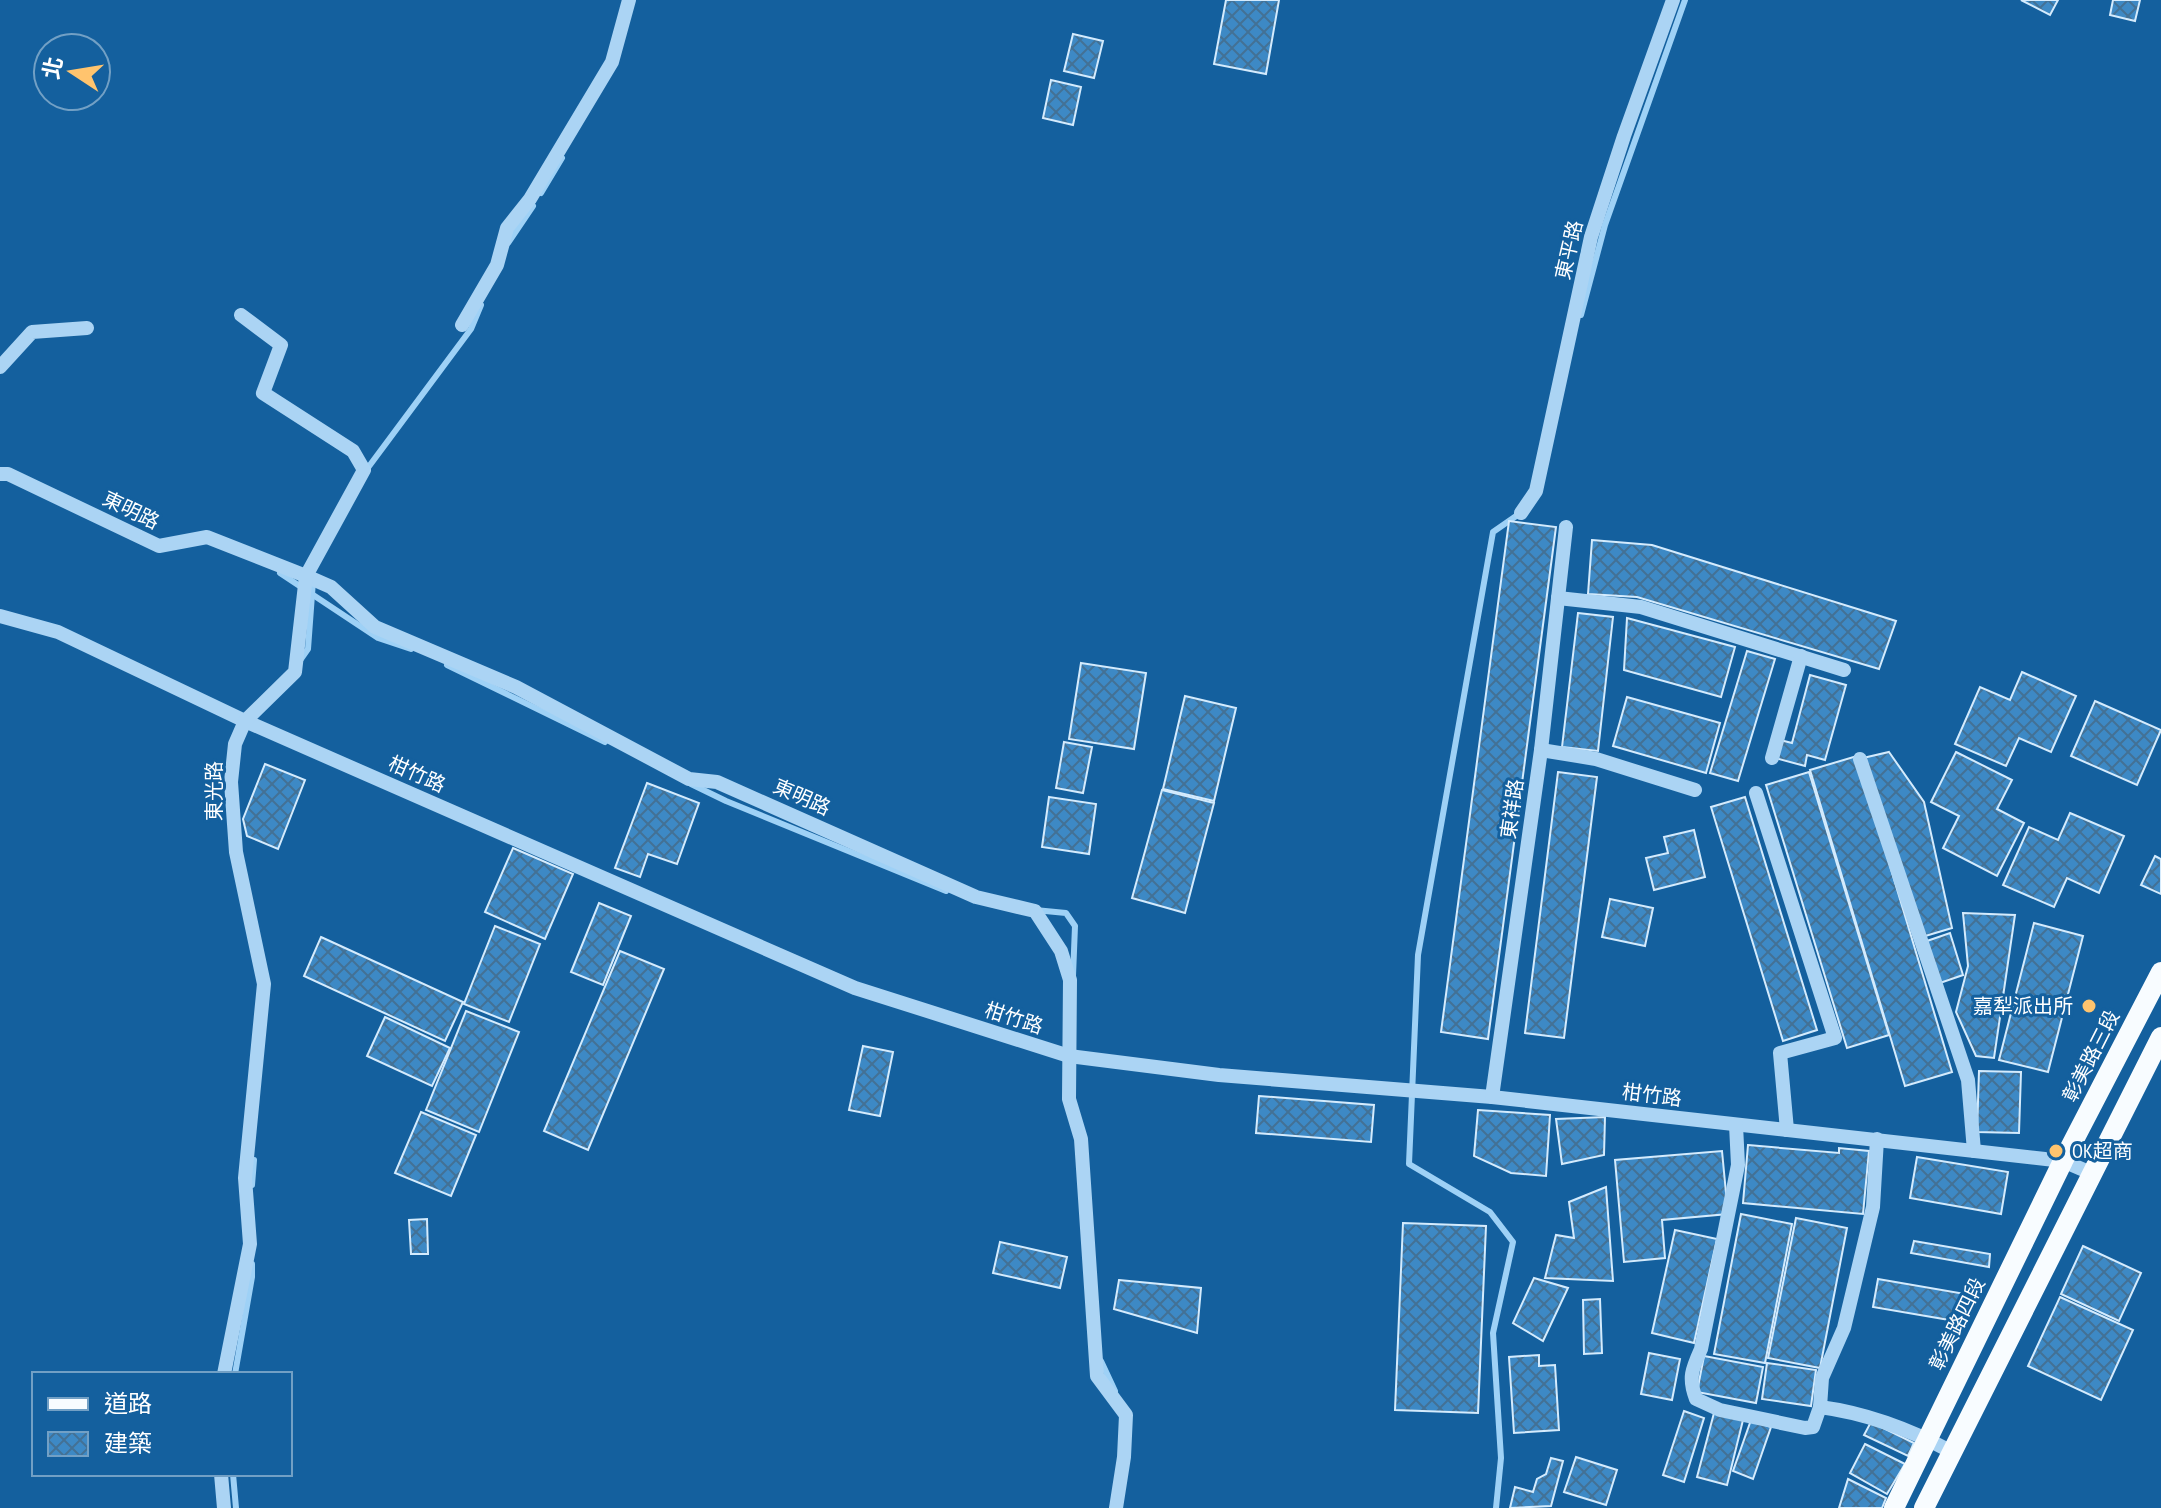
<svg xmlns="http://www.w3.org/2000/svg" width="2161" height="1508" viewBox="0 0 2161 1508" font-family="'PT Sans Narrow','Noto Sans TC',sans-serif">
<style>
.lines{fill:none;stroke-linecap:round;stroke-linejoin:round}
.stream{stroke:#9ed1f6;stroke-width:6}
.building{fill:url(#building-cross-hatch);stroke:#d4ebfd;stroke-width:2}
.minor{stroke:#abd4f4;stroke-width:14}
.major{stroke:#f8fcff;stroke-width:20}
.poi-dot{fill:#ffc46e;stroke:#14609e;stroke-width:3}
.labels{text-anchor:middle;dominant-baseline:central;stroke-width:6;stroke-linejoin:round;paint-order:stroke}
.street-label{font-size:20px;fill:#fff;stroke:#14609e}
.poi-label{font-size:20px;fill:#fff;stroke:#14609e;text-anchor:end}
</style>
<defs>
<pattern id="building-cross-hatch" width="8" height="8" patternUnits="userSpaceOnUse" patternTransform="scale(2)"><rect width="8" height="8" fill="#3d89c5"/><path d="M0 0l8 8M0 8l8-8" fill="none" stroke="#437195"/></pattern>
</defs>
<rect width="100%" height="100%" fill="#14609e"/>
<g class="lines">
<g class="stream">
<path d="M541 193 562 158"/>
<path d="M508 243 533 206"/>
<path d="M1581 315 1605 225 1685 0"/>
<path d="M367 469 471 329 481 305"/>
<path d="M280 573 378 638 411 649"/>
<path d="M301 659 308 649 313 581"/>
<path d="M447 665 605 742"/>
<path d="M691 784 726 801 946 891"/>
<path d="M1035 910 1066 913 1075 926 1073 976"/>
<path d="M252 1185 254 1160"/>
<path d="M1101 1361 1115 1391"/>
<path d="M235 1374 252 1277V1264"/>
<path d="M233 1474 236 1508"/>
<path d="M1496 1508 1501 1458 1493 1333 1513 1242 1490 1212 1409 1164 1418 955 1493 532 1519 514"/>
</g>
</g>
<g class="building">
<path d="M1226 0H1279L1266 74 1214 64Z"/>
<path d="M2021 0H2058L2050 15Z"/>
<path d="M2113 0H2140L2135 21 2110 15Z"/>
<path d="M1073 34 1103 41 1094 78 1064 71Z"/>
<path d="M1051 80 1081 87 1073 125 1043 118Z"/>
<path d="M1509 521 1556 527 1488 1039 1441 1032Z"/>
<path d="M1592 540 1652 545 1896 621 1879 669 1637 597 1588 594Z"/>
<path d="M1578 613 1613 617 1598 751 1562 747Z"/>
<path d="M1627 618 1735 647 1721 697 1624 670Z"/>
<path d="M1747 651 1775 659 1738 781 1710 773Z"/>
<path d="M1081 663 1146 673 1134 749 1069 739Z"/>
<path d="M2022 672 2076 696 2051 752 2019 738 2006 766 1955 744 1980 687 2010 700Z"/>
<path d="M1810 675 1846 685 1825 760 1807 755 1805 766 1775 758 1780 740 1792 743Z"/>
<path d="M1185 696 1236 708 1214 801 1163 789Z"/>
<path d="M1627 697 1720 723 1706 773 1613 746Z"/>
<path d="M2095 701 2161 730 2137 785 2071 756Z"/>
<path d="M1064 742 1092 747 1083 793 1056 788Z"/>
<path d="M1889 752 1924 802 1952 928 1922 937 1863 758Z"/>
<path d="M1956 752 2012 780 1997 809 2024 823 1997 876 1943 848 1959 816 1931 802Z"/>
<path d="M1857 756 1952 1072 1905 1086 1810 770Z"/>
<path d="M265 764 305 780 278 849 247 836 243 819Z"/>
<path d="M1558 772 1597 777 1564 1038 1525 1033Z"/>
<path d="M1809 772 1889 1035 1847 1048 1766 785Z"/>
<path d="M647 783 699 803 677 864 648 854 640 877 615 868Z"/>
<path d="M1162 790 1214 803 1185 913 1132 898Z"/>
<path d="M1049 797 1096 804 1089 854 1042 847Z"/>
<path d="M1745 797 1817 1030 1783 1041 1711 807Z"/>
<path d="M2070 813 2124 836 2099 893 2067 878 2054 907 2003 885 2029 827 2058 840Z"/>
<path d="M1694 830 1705 877 1654 890 1646 858 1668 853 1664 837Z"/>
<path d="M513 848 573 874 545 939 485 912Z"/>
<path d="M2155 856 2161 859V894L2141 885Z"/>
<path d="M1610 899 1653 908 1645 946 1602 937Z"/>
<path d="M599 903 631 916 603 985 571 972Z"/>
<path d="M1963 913 2015 915 1994 1058 1976 1056 1956 1012 1968 966Z"/>
<path d="M2034 923 2083 936 2048 1072 1999 1060Z"/>
<path d="M495 926 540 944 509 1022 464 1004Z"/>
<path d="M1950 933 1963 975 1940 983 1927 941Z"/>
<path d="M321 937 463 1002 445 1041 304 976Z"/>
<path d="M620 951 664 969 588 1150 544 1131Z"/>
<path d="M466 1011 519 1032 479 1132 426 1110Z"/>
<path d="M385 1017 450 1048 432 1086 367 1056Z"/>
<path d="M863 1046 893 1052 880 1116 849 1110Z"/>
<path d="M1979 1071 2021 1072 2019 1133 1977 1132Z"/>
<path d="M1259 1096 1374 1105 1371 1142 1256 1133Z"/>
<path d="M1478 1110 1550 1115 1546 1176 1511 1173 1474 1156Z"/>
<path d="M421 1112 476 1135 451 1196 395 1173Z"/>
<path d="M1605 1117 1604 1155 1562 1164 1556 1119Z"/>
<path d="M1748 1145 1839 1153V1148L1869 1151 1863 1214 1743 1203Z"/>
<path d="M1722 1151 1728 1214 1662 1220 1665 1258 1624 1262 1615 1160Z"/>
<path d="M1917 1157 2008 1172 2001 1214 1910 1198Z"/>
<path d="M1606 1187 1613 1281 1545 1278 1556 1235 1574 1238 1569 1202Z"/>
<path d="M1741 1214 1792 1224 1765 1363 1714 1354Z"/>
<path d="M1796 1218 1847 1228 1820 1368 1768 1358Z"/>
<path d="M427 1219 428 1254H411L409 1220Z"/>
<path d="M1403 1223 1486 1226 1478 1413 1395 1410Z"/>
<path d="M1675 1230 1717 1239 1694 1343 1652 1333Z"/>
<path d="M1914 1241 1990 1254 1989 1267 1911 1253Z"/>
<path d="M1000 1242 1067 1257 1060 1288 993 1273Z"/>
<path d="M2083 1246 2141 1273 2119 1321 2061 1294Z"/>
<path d="M1534 1278 1568 1288 1543 1341 1513 1323Z"/>
<path d="M1878 1279 1971 1295 1967 1323 1873 1307Z"/>
<path d="M1119 1280 1201 1288 1197 1333 1114 1309Z"/>
<path d="M2060 1297 2133 1330 2101 1400 2028 1366Z"/>
<path d="M1600 1299 1602 1353 1584 1354 1583 1300Z"/>
<path d="M1649 1353 1680 1359 1672 1400 1641 1394Z"/>
<path d="M1539 1355V1366L1555 1365 1559 1430 1514 1433 1509 1357Z"/>
<path d="M1704 1356 1763 1367 1756 1403 1697 1392Z"/>
<path d="M1767 1363 1816 1370 1811 1406 1762 1399Z"/>
<path d="M1684 1411 1704 1418 1684 1482 1663 1475Z"/>
<path d="M1714 1413 1743 1420 1727 1485 1697 1477Z"/>
<path d="M1751 1420 1771 1427 1753 1479 1733 1471Z"/>
<path d="M1871 1422 1914 1443 1908 1456 1864 1435Z"/>
<path d="M1865 1444 1905 1464 1887 1494 1850 1473Z"/>
<path d="M1576 1457 1617 1470 1606 1505 1564 1492Z"/>
<path d="M1551 1458 1563 1461 1551 1506 1510 1508 1515 1487 1533 1492 1537 1479 1546 1474Z"/>
<path d="M1848 1479 1886 1498 1882 1508H1839Z"/>
</g>
<g class="lines">
<g class="minor">
<path d="M462 325 497 265 507 228 530 199 612 62 629 0"/>
<path d="M0 367 32 332 87 328"/>
<path d="M0 474H8L159 546 207 537 306 576 331 587 375 627 516 687 689 779 717 782 976 897 1035 911 1061 951 1070 980 1069 1099 1081 1139 1097 1376 1126 1415 1124 1457 1116 1508"/>
<path d="M1521 513 1536 491 1591 237 1624 136 1673 0"/>
<path d="M1558 598 1641 607 1844 670"/>
<path d="M0 616 58 632 245 721 855 988 1069 1056 1219 1075 1492 1097 2063 1161 2091 1173"/>
<path d="M1541 750 1596 759 1695 790"/>
<path d="M1772 758 1801 656"/>
<path d="M1860 759 1968 1080 1974 1151"/>
<path d="M1756 793 1835 1038 1780 1053 1787 1130"/>
<path d="M1492 1097 1541 750 1566 527"/>
<path d="M1736 1125 1738 1165 1701 1349C1692 1369 1688 1378 1696 1399L1720 1410 1805 1428 1813 1427 1820 1407 1822 1378 1844 1328 1873 1207 1877 1139"/>
<path d="M224 1374 250 1244 245 1178 264 984 236 852 231 782 235 744 245 721 295 672 306 576 364 470 353 451 263 393 281 345 241 315"/>
<path d="M1820 1407C1866 1413 1911 1430 1952 1452"/>
<path d="M221 1474 224 1508"/>
</g>
<g class="major">
<path d="M1894 1508 2063 1161 2161 972"/>
<path d="M1924 1508 2161 1037"/>
</g>
</g>
<g class="poi-dot">
<circle cx="2089" cy="1006" r="8"/>
<circle cx="2056" cy="1151" r="8"/>
</g>
<g class="labels">
<g class="street-label">
<text transform="translate(1569 250) rotate(-77)">東平路</text>
<text transform="translate(131 510) rotate(26)">東明路</text>
<text transform="translate(417 774) rotate(24)">柑竹路</text>
<text transform="translate(214 791) rotate(-90)">東光路</text>
<text transform="translate(802 797) rotate(24)">東明路</text>
<text transform="translate(1512 809) rotate(-82)">東祥路</text>
<text transform="translate(1014 1018) rotate(18)">柑竹路</text>
<text transform="translate(2091 1056) rotate(-63)">彰美路三段</text>
<text transform="translate(1652 1095) rotate(7)">柑竹路</text>
<text transform="translate(1957 1324) rotate(-64)">彰美路四段</text>
</g>
<g class="poi-label">
<text x="2073" y="1006">嘉犁派出所</text>
<text x="2072" y="1151" text-anchor="start">OK超商</text>
</g>
</g>
<rect x="32" y="1372" width="260" height="104" fill="#14609e" stroke="#72a0c5" stroke-width="2"/>
<rect x="48" y="1398" width="40" height="12" fill="#f8fcff" stroke="#72a0c5" stroke-width="2"/>
<text x="104" y="1412" font-size="24" fill="#ffffff">道路</text>
<rect x="48" y="1432" width="40" height="24" fill="url(#building-cross-hatch)" stroke="#72a0c5" stroke-width="2"/>
<text x="104" y="1452" font-size="24" fill="#ffffff">建築</text>
<g transform="translate(72 72) rotate(282)"><circle r="38" fill="#14609e" stroke="#72a0c5" stroke-width="2"/>
<path d="M0-6L14 30L0 20L-14 30Z" fill="#ffc46e"/>
<text y="-12" font-size="22" font-weight="bold" text-anchor="middle" fill="#ffffff">北</text>
</g>
</svg>
